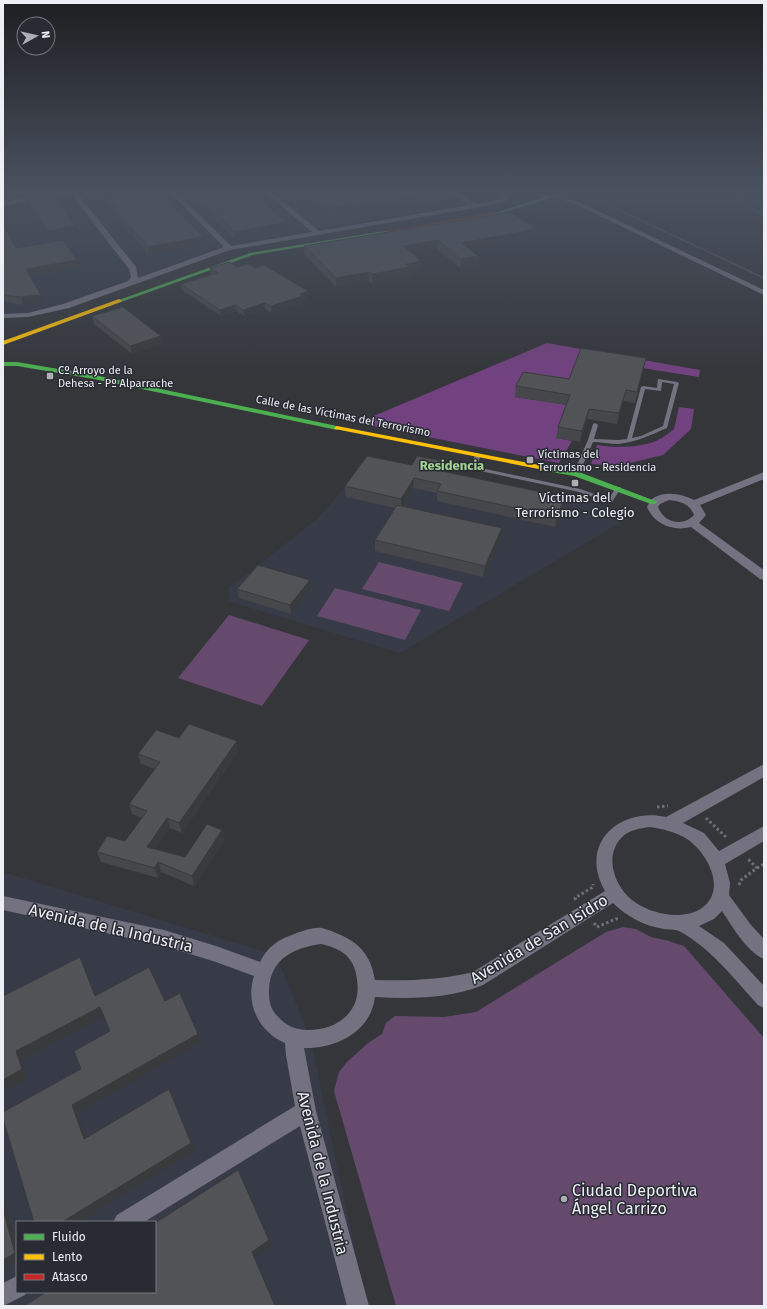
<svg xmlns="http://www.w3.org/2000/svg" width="767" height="1309" viewBox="0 0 767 1309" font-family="'Fira Sans',sans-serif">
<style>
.built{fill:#363b47;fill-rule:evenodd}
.green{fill:#654a6e}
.forest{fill:#71427f}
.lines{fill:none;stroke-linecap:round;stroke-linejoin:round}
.path-far1{stroke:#706e7a;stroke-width:1.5;stroke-dasharray:1 1;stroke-linecap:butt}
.path{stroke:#706e7a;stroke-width:3;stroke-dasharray:2.5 2.5;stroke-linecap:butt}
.lane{fill:#747281;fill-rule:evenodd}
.street{fill:#747281;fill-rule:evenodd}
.fast{fill:#4caf50;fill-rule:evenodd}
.slow{fill:#ffc107;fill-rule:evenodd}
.jam{fill:#c62828;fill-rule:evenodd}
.wall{fill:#46474a}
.shaded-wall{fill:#393a3c}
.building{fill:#515356;stroke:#393a3c}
.poi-dot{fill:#acaeb3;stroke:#282b32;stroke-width:1.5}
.labels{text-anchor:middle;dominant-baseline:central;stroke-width:3;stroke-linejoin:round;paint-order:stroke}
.far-poi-label{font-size:11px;fill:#edeff4;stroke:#282b32;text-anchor:start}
.far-street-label{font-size:11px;fill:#edeff4;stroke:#282b32}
.far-quarter-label{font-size:13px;font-weight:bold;fill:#a5d393;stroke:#282b32}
.poi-label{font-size:13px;fill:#edeff4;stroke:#282b32}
.near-street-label{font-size:16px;fill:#edeff4;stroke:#282b32}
.near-poi-label{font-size:16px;fill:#edeff4;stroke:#282b32;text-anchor:start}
</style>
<rect width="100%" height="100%" fill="#34363a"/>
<g class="built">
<path d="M3 191H439L460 205 239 243 55 308 3 319Z"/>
<path d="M384 459 631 512 635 514 400 653 228 601 229 588 316 520 343 490 352 476 369 464Z"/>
<path d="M3 872 276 955 310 1037 367 1306H3ZM17 1222H155V1292H17Z"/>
</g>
<g class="green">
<path d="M379 562 463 583 449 611 362 589Z"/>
<path d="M335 588 421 610 405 640 317 616Z"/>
<path d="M229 615 309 640 262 706 178 678Z"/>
<path d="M623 927 636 929 651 937 669 941 684 946 764 1038V1306H396L334 1091 339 1072 347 1062 368 1043 382 1034 386 1023 395 1016 444 1017 476 1012 606 932Z"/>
</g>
<g class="forest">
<path d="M547 343 700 370 699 377 579 358 568 389 515 397 568 405 556 438 572 441 559 463 357 423Z"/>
<path d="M679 407 694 409 691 429 663 455 618 466 591 464 597 445C615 448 641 448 658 440 664 437 669 433 674 429Z"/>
</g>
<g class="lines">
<g class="path-far1">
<path d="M749 191 743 192 737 199 764 216"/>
<path d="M606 204 764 278"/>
</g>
<g class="path">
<path d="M657 807 668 806"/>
<path d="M706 818 727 838"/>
<path d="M757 868 764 864"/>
<path d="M739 885 741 880 757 868 748 859"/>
<path d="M576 900 575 898 593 887V884"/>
<path d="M594 923 597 927 616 919H620"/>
</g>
<g class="lane">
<path d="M658 379 677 382 679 383 667 428C651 435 636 442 618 444 610 444 601 442 593 442L579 474 578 475H574L573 474 588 440 593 424 595 423 598 425 594 439 618 440 627 439 641 387 643 386 657 388ZM662 382 674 384 663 426 641 436 632 438 645 389 661 391Z"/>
<path d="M478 453 481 455 476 467 580 489 609 499 616 487H620L621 488 612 502 610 503 579 492 471 469 470 468 475 455Z"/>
</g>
<g class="street">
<path d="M65 191H80L77 193 136 267 138 278 224 247 168 191H175L231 246 312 232 264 191H271L319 231 469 205 449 191H457L476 204 501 199 500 191H506L508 197 506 201 492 205 230 250 69 308 28 317 3 318V314L28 313 63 304 128 281 131 277 129 269 71 194 3 206V202Z"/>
<path d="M557 195 579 202 764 290V295L575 204 555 198V196Z"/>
<path d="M764 472V479L700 505 706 515 699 523 764 570V580L760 579 691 527C673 532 654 524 647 507 648 505 650 501 652 499 664 490 682 494 694 500ZM669 500C680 501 690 504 694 515 683 527 664 523 658 507L660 504Z"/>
<path d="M764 764V777L683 823 704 833 719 851 764 826V841L725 864 730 883 729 895 751 925 764 939V959C747 952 732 926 722 911L714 919 699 926 724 943 764 986V1008L758 1005C734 979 711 948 679 931 675 929 669 930 664 929 645 926 627 917 613 903L483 985C449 999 411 999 375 997 371 1032 335 1049 304 1048L316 1111 369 1306H347L300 1126 144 1222H113L117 1215 295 1106 286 1055 285 1043C259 1032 245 1004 254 976L216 962 164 946 3 910V896L164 930 216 946 260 962C267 948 277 940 292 935 300 932 312 927 322 928 326 929 332 931 336 933 359 942 371 955 375 980 408 981 441 980 473 972L605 891C578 844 619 807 666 817ZM650 827C663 829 676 832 687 839 708 853 727 890 702 908 695 913 685 915 676 915 647 914 619 899 613 868 610 852 618 834 635 830 640 828 645 828 650 827ZM321 944C330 946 339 949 346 955 353 962 356 970 357 980 362 1011 338 1030 308 1030 293 1030 283 1024 274 1012 269 1005 269 997 269 989 271 958 294 948 321 944Z"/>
<path d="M17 1276V1292H26L25 1295 3 1306V1283Z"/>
</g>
<g class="fast">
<path d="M568 191H572L569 196 551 198 497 214 495 213 545 197 537 196V194L551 196 566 194Z"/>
<path d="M385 231H387V233L253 255 121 302 116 301 250 253Z"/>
<path d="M3 362H17L94 375 337 426 340 428 337 430 94 379 17 366H3Z"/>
<path d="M546 467 579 472 658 502 654 504H651L574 476 546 471Z"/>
</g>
<g class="slow">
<path d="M119 299 122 301 121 302 3 345V341Z"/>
<path d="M337 426 549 467 553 469 549 471 335 429 334 428Z"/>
</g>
<path class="jam" d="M497 212 499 214 385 233 383 232Z"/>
</g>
<g class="wall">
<path d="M105 191H159L203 237 204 245 149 255 133 236H132L107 204 106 197H109L106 193Z"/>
<path d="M186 191H250L287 222V230L235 239Z"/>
<path d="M301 191H431L442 199 441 208 422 211 415 204 359 215 356 212 333 217Z"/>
<path d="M27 199 77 231 49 235 28 203Z"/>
<path d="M510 212 536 238 470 250 478 265 460 268 437 249 412 253 421 261V270L410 272V276L372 283 369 281 336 287 305 255 304 246Z"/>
<path d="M3 225 16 248 79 267 30 276 43 302 23 305 11 303 3 300Z"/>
<path d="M237 267 256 268 308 291V297L303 299 304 302 271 313 265 309 244 316 236 311 221 316 182 290 181 284 212 274H211L210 268Z"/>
<path d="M92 316 161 336 163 344 132 354 94 324Z"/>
<path d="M646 358 635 403 623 401 617 424 587 419 580 442 556 438 558 427 566 405 515 397 516 386 569 379Z"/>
<path d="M442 461V471L565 497 563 507 555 527 437 501V493L413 488 403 506 501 540 483 577 375 551V540L395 508 346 497 345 486 412 465Z"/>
<path d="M237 589H310L291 614 239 598Z"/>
<path d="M179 738 238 751 182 833 170 828 155 849 185 857 222 830 224 840 194 886 161 872 158 878 101 862 97 852 125 841 142 818 132 814 129 804 155 769 141 764 138 754Z"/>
</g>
<g class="shaded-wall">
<path d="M3 191H22V193L3 196Z"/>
<path d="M23 191H49V192L24 197Z"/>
<path d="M415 196V204L359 215V206Z"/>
<path d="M442 199 441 208 422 211 423 202Z"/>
<path d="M356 204V212L333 217 332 208Z"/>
<path d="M287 222V230L235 239V232Z"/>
<path d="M75 226 77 231 49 235 48 231Z"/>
<path d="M132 228 133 236H132L130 229Z"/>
<path d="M537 229 536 238 461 252 462 243Z"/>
<path d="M203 237 204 245 149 255 148 247Z"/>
<path d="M438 240 437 249 404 255V246Z"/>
<path d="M478 256V265L460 268 461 259Z"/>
<path d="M77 260 79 267 28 276 26 269Z"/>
<path d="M421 261V270L410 272V276L372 283V274L406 264Z"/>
<path d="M369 272V281L336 287V278Z"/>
<path d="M308 291V297L303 299 304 302 271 313V306L300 294Z"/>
<path d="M41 295 43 302 23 305 21 297Z"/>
<path d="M265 303V309L244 316 243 310Z"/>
<path d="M235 305 236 311 221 316 220 310Z"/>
<path d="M161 336 163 344 132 354 130 346Z"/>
<path d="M626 390 623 401 617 424 619 413Z"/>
<path d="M589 409 587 419 580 442 582 431Z"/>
<path d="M442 461 441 472 437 470Z"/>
<path d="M414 478 413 488 401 509V499Z"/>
<path d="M565 497 563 507 555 527 557 517Z"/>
<path d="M502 528 501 540 483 577 485 566Z"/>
<path d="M310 580V589L291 614 290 605Z"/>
<path d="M237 741 238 751 182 833 179 823Z"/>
<path d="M167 818 170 828 150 856 147 847Z"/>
<path d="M222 830 224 840 194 886 192 876Z"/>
<path d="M158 862 161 872 158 878 155 868Z"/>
<path d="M80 957 84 966 99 1004 95 996Z"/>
<path d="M100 1007 104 1016 22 1060 28 1078 3 1091V1080L16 1051Z"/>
<path d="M198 1034 201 1042 77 1113 89 1146 84 1139 72 1105Z"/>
<path d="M169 1089 195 1150 78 1222H62Z"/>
<path d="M3 1195 17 1244V1260L3 1269Z"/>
<path d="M269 1240 271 1246 254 1258 252 1252Z"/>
</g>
<g class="building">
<path d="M109 191H159L203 237 148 247 132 228 130 229 106 197 113 196Z"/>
<path d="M193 191H250L287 222 235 232Z"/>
<path d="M311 191H431L442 199 423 202 415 196 359 206 356 204 332 208Z"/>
<path d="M53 194 75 226 48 231 27 199Z"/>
<path d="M510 212 537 229 462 243 478 256 461 259 438 240 404 246 421 261 406 264 410 267 372 274 369 272 336 278 304 246Z"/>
<path d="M3 225 16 248 63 240 77 260 26 269 41 295 21 297 9 296 3 294V276H4L3 275Z"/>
<path d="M229 262 237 267 248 264 256 268 264 265 308 291 300 294 303 296 271 306 265 303 243 310 235 305 220 310 181 284 218 273 210 268Z"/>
<path d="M123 307 161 336 130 346 92 316Z"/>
<path d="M581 348 646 358 637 392 626 390 619 413 589 409 582 431 558 427 570 395 516 386 523 372 569 379Z"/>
<path d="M367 456 412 465 417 456 442 461 437 470 565 497 557 517 437 491 441 484 414 478 401 499 345 486Z"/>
<path d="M397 505 502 528 485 566 375 540Z"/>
<path d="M258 565 310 580 290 605 237 589Z"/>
<path d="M189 724 237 741 179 823 167 818 147 847 185 857 207 824 222 830 192 876 158 862 155 868 97 852 107 836 125 841 147 811 129 804 160 762 138 754 156 730 179 738Z"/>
<path d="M80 957 95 996 149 967 165 1001 180 993 198 1034 72 1105 84 1139 169 1089 191 1143 62 1222H34L3 1119V1112L81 1069 74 1051 110 1031 100 1007 16 1051 22 1069 3 1080V996Z"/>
<path d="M238 1170 269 1240 252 1252 275 1306H24L46 1292H155V1223Z"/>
<path d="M3 1210 15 1253 3 1260Z"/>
</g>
<linearGradient id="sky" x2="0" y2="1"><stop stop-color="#1d1e20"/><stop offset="0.51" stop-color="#4a5260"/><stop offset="1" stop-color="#4a5260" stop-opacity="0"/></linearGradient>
<rect width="767" height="374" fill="url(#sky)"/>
<g class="poi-dot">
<rect x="46" y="372" width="8" height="8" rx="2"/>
<rect x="526" y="456" width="8" height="8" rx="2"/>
<rect x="571" y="479" width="8" height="8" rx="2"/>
<circle cx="564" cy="1199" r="4"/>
</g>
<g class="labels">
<g class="far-poi-label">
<text x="58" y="370">Cº Arroyo de la<tspan x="58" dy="13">Dehesa - Pº Alparrache</tspan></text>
<text x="538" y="454">Víctimas del<tspan x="538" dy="13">Terrorismo - Residencia</tspan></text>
</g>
<g class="far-street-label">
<text transform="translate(343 416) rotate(11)">Calle de las Víctimas del Terrorismo</text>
</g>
<g class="far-quarter-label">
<text x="452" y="465">Residencia</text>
</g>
<g class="poi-label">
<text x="575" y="497">Víctimas del<tspan x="575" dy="15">Terrorismo - Colegio</tspan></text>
</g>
<g class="near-street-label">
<text transform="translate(111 928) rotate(13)">Avenida de la Industria</text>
<text transform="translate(539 939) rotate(-31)">Avenida de San Isidro</text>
<text transform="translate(323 1173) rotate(76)">Avenida de la Industria</text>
</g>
<g class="near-poi-label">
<text x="572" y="1190">Ciudad Deportiva<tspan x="572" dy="18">Ángel Carrizo</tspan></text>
</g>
</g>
<rect width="767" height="1309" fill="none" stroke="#edeff4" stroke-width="8"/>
<rect x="16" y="1221" width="140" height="72" fill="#282b32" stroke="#777980"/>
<rect x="24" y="1234" width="20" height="6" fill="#4caf50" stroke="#777980"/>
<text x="52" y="1241" font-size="12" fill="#edeff4">Fluido</text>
<rect x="24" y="1254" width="20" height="6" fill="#ffc107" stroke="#777980"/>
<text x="52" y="1261" font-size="12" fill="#edeff4">Lento</text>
<rect x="24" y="1274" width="20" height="6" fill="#c62828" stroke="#777980"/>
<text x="52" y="1281" font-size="12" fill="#edeff4">Atasco</text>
<g transform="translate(36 36) rotate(82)"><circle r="19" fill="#282b32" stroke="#777980"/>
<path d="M0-3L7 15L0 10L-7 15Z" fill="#acaeb3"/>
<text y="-6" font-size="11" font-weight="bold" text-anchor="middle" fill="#edeff4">N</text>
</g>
</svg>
